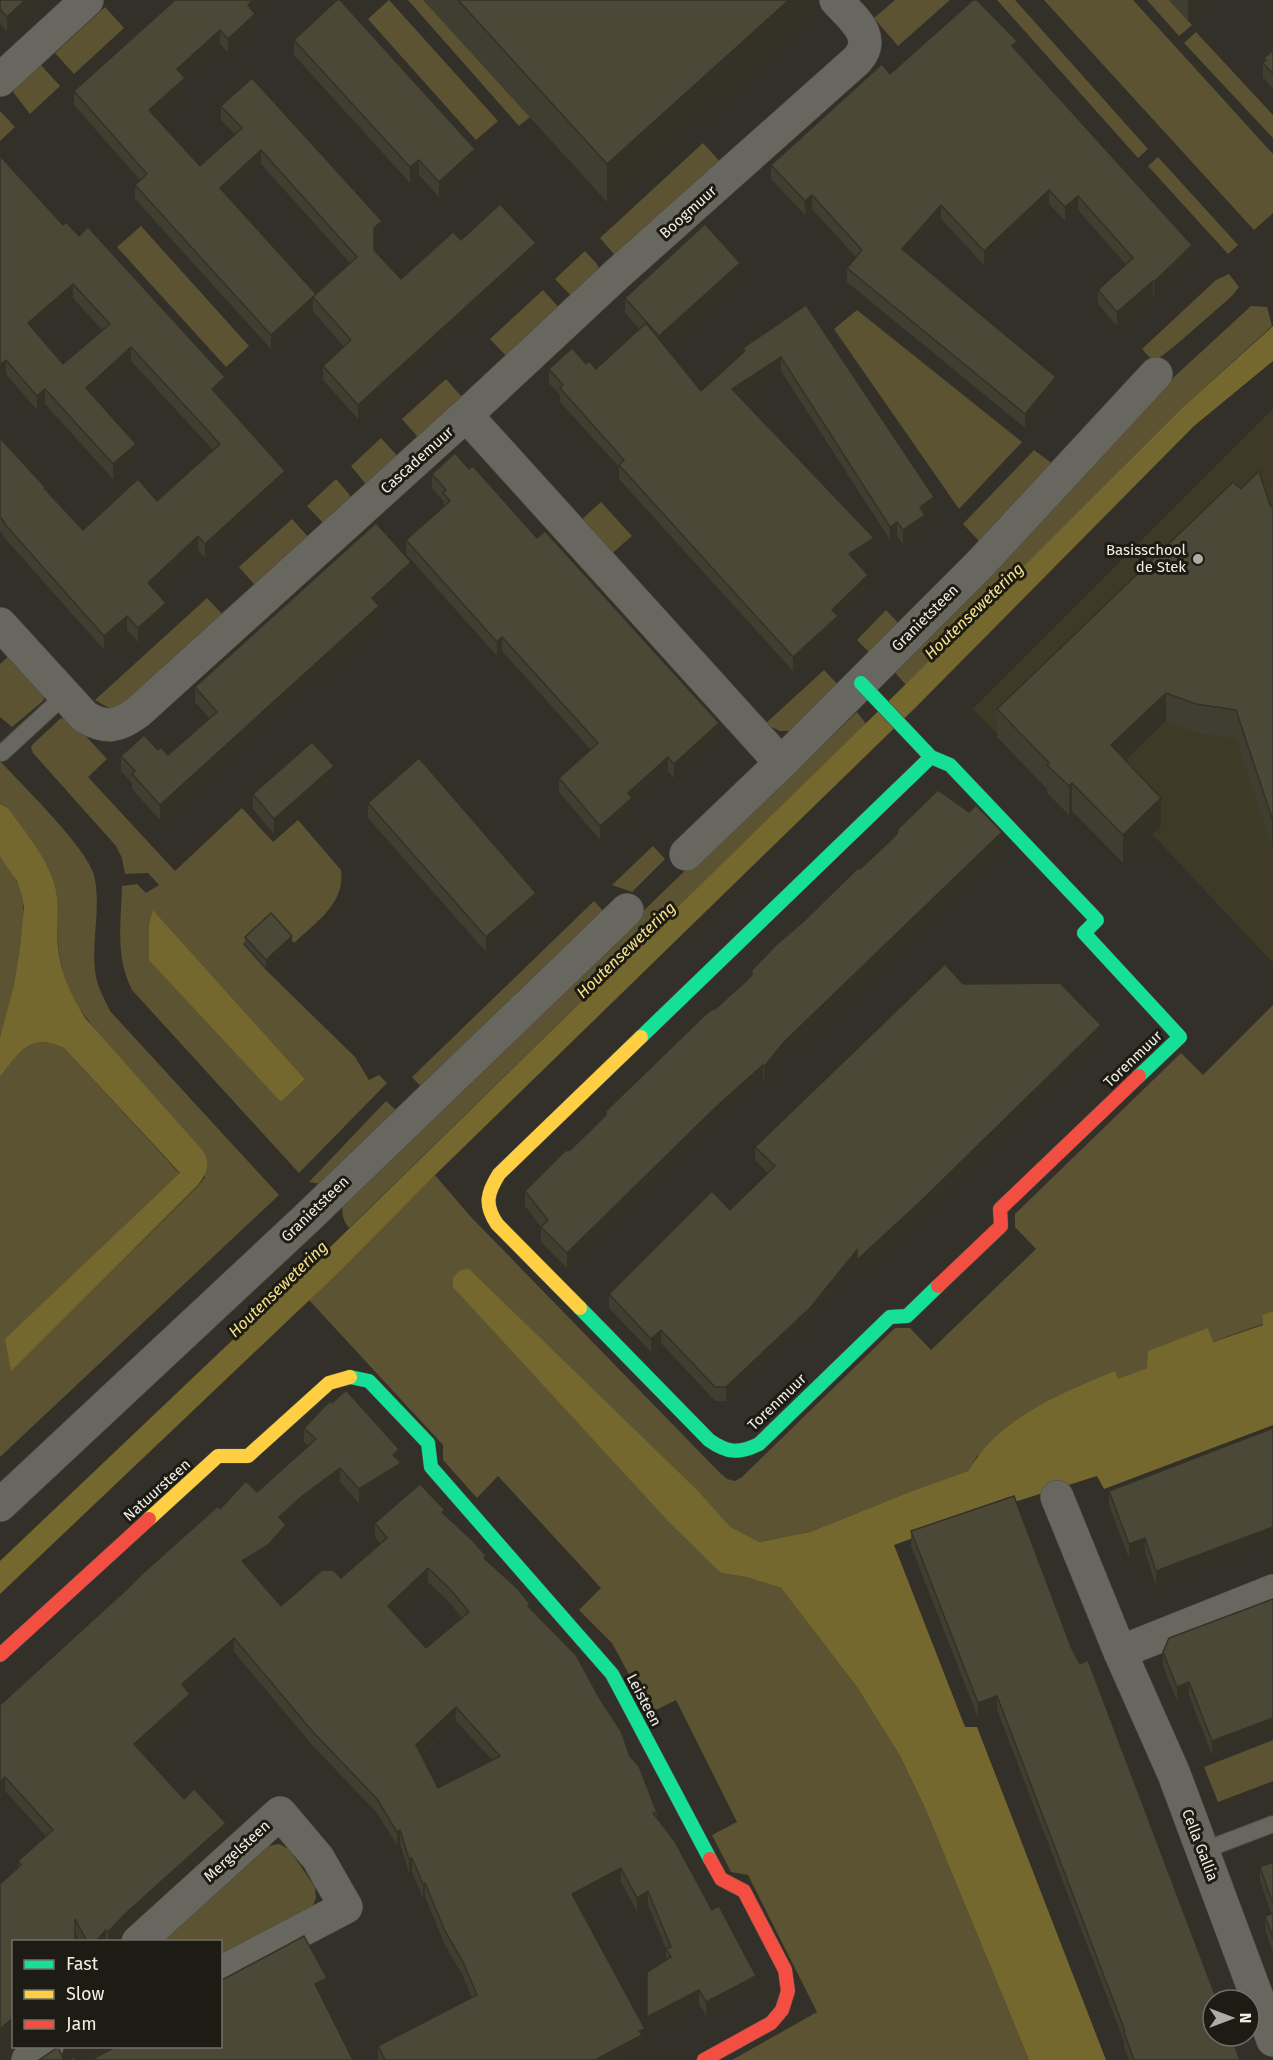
<svg xmlns="http://www.w3.org/2000/svg" width="1273" height="2060" viewBox="0 0 1273 2060" font-family="'Fira Sans',sans-serif">
<style>
.built{fill:#3f3a27}
.green{fill:#5c5332;fill-rule:evenodd}
.water{fill:#75682e}
.lines{fill:none;stroke-linecap:round;stroke-linejoin:round}
.lane-casing{stroke:#4d4b44;stroke-width:18}
.street-casing{stroke:#4d4b44;stroke-width:34}
.fast-casing{stroke:#4d4b44;stroke-width:15}
.slow-casing{stroke:#4d4b44;stroke-width:15}
.jam-casing{stroke:#4d4b44;stroke-width:15}
.lane{stroke:#67665f;stroke-width:16}
.street{stroke:#67665f;stroke-width:33}
.fast{stroke:#16e098;stroke-width:14}
.slow{stroke:#ffcf43;stroke-width:14}
.jam{stroke:#f24e42;stroke-width:14}
.wall{fill:#403e30;fill-rule:evenodd}
.shaded-wall{fill:#343227}
.building{fill:#4b4838;stroke:#343227;stroke-width:1.5;fill-rule:evenodd}
.poi-dot{fill:#aeaca4;stroke:#1c1b14;stroke-width:2}
.labels{text-anchor:middle;dominant-baseline:central;stroke-width:6;stroke-linejoin:round;paint-order:stroke}
.street-label{font-size:15px;fill:#f1efe6;stroke:#1c1b14}
.poi-label{font-size:15px;fill:#f1efe6;stroke:#1c1b14;text-anchor:end}
.water-label{font-size:16px;font-style:italic;fill:#f9e388;stroke:#1c1b14}
</style>
<rect width="100%" height="100%" fill="#323028"/>
<path class="built" d="M1273 409V963L1152 834 1001 738 973 709Z"/>
<g class="green">
<path d="M389 0 498 121 476 140 368 19Z"/>
<path d="M408 0H424L530 117 519 126Z"/>
<path d="M895 0H950L898 46 874 18Z"/>
<path d="M997 0H1015L1148 149 1138 158Z"/>
<path d="M1044 0H1133L1273 154V213L1254 230Z"/>
<path d="M1147 0H1169L1192 25 1179 36Z"/>
<path d="M105 7 124 28 74 74 55 53Z"/>
<path d="M1196 32 1273 115V138L1184 43Z"/>
<path d="M40 64 60 86 30 114 13 92 15 86Z"/>
<path d="M0 111 15 127 0 141Z"/>
<path d="M703 143 724 166 620 257 614 254 600 238Z"/>
<path d="M1158 157 1238 245 1228 254 1148 166Z"/>
<path d="M141 226 249 346 226 367 117 247Z"/>
<path d="M585 251 597 264 600 271 575 300 555 279Z"/>
<path d="M1229 274 1239 287 1232 296 1177 344 1154 362 1142 349 1216 280Z"/>
<path d="M543 290 563 312 510 360 490 339Z"/>
<path d="M1251 306 1267 307 1272 326 1184 406 906 685 892 669 1175 376Z"/>
<path d="M857 310 1022 442 959 509 834 329Z"/>
<path d="M446 379 467 403 423 443 402 419Z"/>
<path d="M381 438 402 461 372 485 365 483 351 466Z"/>
<path d="M1034 450 1057 467 980 542 963 524Z"/>
<path d="M336 479 349 494 351 501 327 527 307 506Z"/>
<path d="M601 502 632 536 610 555 580 521Z"/>
<path d="M292 519 312 541 259 590 239 567Z"/>
<path d="M207 598 227 619 136 702 114 709 107 707 95 700Z"/>
<path d="M886 610 901 626 872 655 857 640Z"/>
<path d="M11 654 45 696 43 701 12 727 0 717V664Z"/>
<path d="M824 670 842 689 796 731H780L765 724Z"/>
<path d="M857 712 866 724 349 1228C342 1218 341 1213 344 1201L763 795 772 794Z"/>
<path d="M65 717 70 719 107 759 88 777 175 871 242 808 273 842 298 820 341 870C346 903 315 923 294 943L270 918 243 944 266 970 355 1057 369 1080 379 1075 387 1083 299 1173 132 990C115 955 121 924 122 886L137 884 146 893 159 885 148 873 125 874 122 858 116 846 33 753 31 747 34 743 60 719ZM153 910 305 1079 281 1102Z"/>
<path d="M0 761C22 785 87 848 94 875 102 908 90 943 96 977 98 988 105 1000 110 1011L279 1195 0 1457V1077C20 1052 29 1032 64 1048L180 1174 6 1339 11 1370 198 1186 205 1177 73 1000C63 977 58 955 57 929L8 808 0 804Z"/>
<path d="M653 846 665 859 632 892 612 885Z"/>
<path d="M0 857C8 868 18 879 21 893 31 926 11 1003 0 1038Z"/>
<path d="M594 901 605 913 423 1089 412 1077Z"/>
<path d="M1273 1005V1311L1262 1315 1263 1324 1212 1342 1208 1328 1147 1368 1118 1380 1115 1372 977 1456 968 1471 912 1491 810 1532 759 1542 730 1528 700 1493 721 1573 746 1577 781 1588 857 1687 900 1756 925 1808 1029 2060H732L817 2012 748 1875 731 1872 712 1835 737 1822 676 1700 650 1713 612 1643 579 1610 601 1588 498 1476 477 1498 443 1460V1445L309 1300 435 1175 470 1216 720 1473 727 1479 735 1481 742 1477 895 1328H910L931 1350 1036 1249 1015 1227V1214L1181 1053 1203 1075Z"/>
<path d="M386 1101 398 1112 321 1184 309 1182Z"/>
<path d="M1273 1740V1781L1218 1802 1204 1767Z"/>
<path d="M279 1844 289 1849 315 1887 316 1898 312 1908 221 1962 220 1942H157L267 1846Z"/>
</g>
<g class="water">
<path d="M1273 326V361L1194 426 917 706 435 1175 339 1272 0 1594V1561L319 1258 905 685 1184 406Z"/>
<path d="M0 804 8 808C25 832 45 855 54 883 59 900 57 915 57 933 58 966 68 992 86 1019L203 1151C211 1165 207 1173 198 1185L11 1371 5 1339 180 1173 64 1048C29 1032 20 1052 0 1077V1038L14 985 20 949 24 907 21 893 17 881 0 857Z"/>
<path d="M153 910 305 1079 281 1102 149 960V925Z"/>
<path d="M469 1269 700 1493 730 1527 759 1542 810 1532 912 1491 968 1471C1000 1417 1060 1394 1115 1371L1118 1379 1147 1368 1148 1351 1208 1328 1213 1342 1263 1325 1262 1315 1273 1311V1425L1104 1489 1097 1476 995 1508 894 1545 965 1727H977L1106 2060H1029L925 1808 900 1756 857 1687 781 1588 746 1577 721 1573 669 1522 453 1287V1278L460 1270Z"/>
</g>
<g class="lines">
<defs>
<g id="lane">
<path d="M2 753 65 695"/>
<path d="M1202 1851 1273 1824"/>
</g>
<g id="street">
<path d="M0 80 87 0"/>
<path d="M466 415 616 275 857 60C878 36 852 18 836 0"/>
<path d="M0 624 85 717C106 729 118 727 138 712L466 415 781 763"/>
<path d="M686 854 781 763 981 563 1156 374"/>
<path d="M1057 1497 1120 1652"/>
<path d="M0 1505 306 1219 627 910"/>
<path d="M1273 1591 1120 1652 1174 1774 1273 2040"/>
<path d="M138 1942 280 1813 318 1858 346 1907 220 1973"/>
<path d="M28 2060 47 2046"/>
</g>
<g id="fast">
<path d="M861 683 931 757 950 765 1097 920 1084 933 1180 1037 1139 1076"/>
<path d="M641 1037 931 757"/>
<path d="M580 1308 709 1440C727 1453 739 1454 759 1444L890 1317 907 1316 938 1286"/>
<path d="M350 1377 369 1381 428 1443 431 1467 612 1674 710 1859"/>
</g>
<g id="slow">
<path d="M580 1308 497 1224C484 1205 487 1193 499 1174L641 1037"/>
<path d="M149 1519 218 1456H248L329 1383 350 1377"/>
</g>
<g id="jam">
<path d="M938 1286 1001 1226 1000 1209 1139 1076"/>
<path d="M0 1655 149 1519"/>
<path d="M704 2060 771 2023 782 2010 788 1991 785 1970 744 1891 721 1879 710 1859"/>
</g>
</defs>
<use href="#lane" class="lane-casing"/>
<use href="#street" class="street-casing"/>
<use href="#fast" class="fast-casing"/>
<use href="#slow" class="slow-casing"/>
<use href="#jam" class="jam-casing"/>
<use href="#lane" class="lane"/>
<use href="#street" class="street"/>
<use href="#fast" class="fast"/>
<use href="#slow" class="slow"/>
<use href="#jam" class="jam"/>
</g>
<g class="wall">
<path d="M0 0H41L7 31 0 24Z"/>
<path d="M423 0H814V16L607 202Z"/>
<path d="M1169 0H1211L1188 21Z"/>
<path d="M255 13V28L228 53 220 44 184 77 185 92 156 118 200 166 235 134 221 120V106L382 235 374 242V250L401 279 461 240 536 257 358 419 323 380V366L344 347 313 311 271 349 135 199V185L140 180 74 105V91ZM261 164 350 263 316 294 227 196Z"/>
<path d="M294 40 475 164 439 197 419 175 410 183 294 55Z"/>
<path d="M1273 50V89L1263 78V63L1264 62V58Z"/>
<path d="M1017 51 1192 259 1154 296 1153 295 1117 326 1098 304V290L1126 265 1078 210 1065 221 1049 204 984 265 941 219 909 255 1056 391 1025 428 847 282V268L856 257 812 209 805 215 771 179V165L890 74Z"/>
<path d="M0 158 63 225 79 236 225 391 219 397 285 485 205 558 198 550 155 591 166 617 138 642 127 630 104 650 3 536V533L0 531V438L83 530 157 501 213 450 131 361 93 395 136 458 113 479 45 404 37 410 6 374ZM73 298 102 330 63 364 35 331Z"/>
<path d="M740 278 665 346 701 391 743 354V348L806 305 934 511 925 517V529L903 544 897 536 890 540 781 371 740 397 874 551 857 562 868 589 838 618V630L793 671 619 479V467L560 402V395L549 383V369L586 364 596 369 639 329 625 313V298Z"/>
<path d="M469 469 537 538 719 738 674 778 668 771 632 804V812L600 840 559 792V778L591 750 502 651 497 656 406 554V540L444 507 443 501 432 488V474Z"/>
<path d="M1241 489 1270 505 1273 508V846H1272L1236 738 1196 733 1166 721 1125 760 1161 826 1123 863 1072 811 1069 815 1047 793V789L997 737V709Z"/>
<path d="M411 577 379 606V621L160 820 132 789V783L121 771V756L158 750 168 755 209 718 195 702V687Z"/>
<path d="M334 781 274 834 253 809V794Z"/>
<path d="M368 803 536 908 486 952 368 818Z"/>
<path d="M1002 847 783 1059 764 1082 763 1080 717 1121 567 1268 541 1242V1227L525 1206V1191L593 1128 715 1009Z"/>
<path d="M245 937 292 944 266 968 245 944Z"/>
<path d="M963 984 1101 1039 920 1215 857 1273V1263L810 1321 726 1401H715L661 1343 651 1352 609 1308V1294L730 1210 768 1173 755 1160V1147Z"/>
<path d="M304 1428 399 1461 401 1477 359 1503 340 1482 301 1510 286 1524V1539L268 1559 250 1570 281 1606 341 1578 381 1544 375 1537V1523L445 1514 530 1608 630 1756 657 1813V1818L756 1990 706 2016 699 2004 647 2031 666 1960V1949L648 1905 637 1912 621 1882 578 1905 645 2043 642 2044V2049L621 2060H378V2046L472 1998 463 1976 445 1945 425 1897 423 1898 412 1872 409 1873 400 1844 397 1845 377 1813 313 1746 234 1652 188 1692 190 1708 141 1752 184 1799 226 1837 125 1928 113 1941H80L75 1933 14 1941V2031L0 2043 18 1861 46 1836 5 1791 0 1796V1705L220 1509 257 1492 308 1446 304 1442ZM428 1582 450 1603 462 1618 426 1648 395 1614ZM456 1721 492 1760 438 1788 421 1755Z"/>
<path d="M1273 1428V1541L1156 1586 1145 1552 1129 1558 1109 1505V1491Z"/>
<path d="M911 1531 1072 1649 1240 2060H1129L1124 2047V2041L997 1710 978 1718 911 1546Z"/>
<path d="M1273 1599V1732L1212 1755 1189 1696 1177 1701 1163 1666V1652Z"/>
<path d="M1273 1862V1952L1265 1930V1916L1271 1913 1260 1881V1867Z"/>
</g>
<g class="shaded-wall">
<path d="M25 0H41L7 31V17Z"/>
<path d="M253 0H268L248 19V5Z"/>
<path d="M789 0H814V16L607 202V164Z"/>
<path d="M1188 0H1211L1188 21Z"/>
<path d="M255 14V28L228 53V39Z"/>
<path d="M220 30V44L177 83V69Z"/>
<path d="M1017 41V55L1012 46Z"/>
<path d="M185 78V92L149 124V110Z"/>
<path d="M475 149V164L439 197V182Z"/>
<path d="M261 150V164L220 202V188Z"/>
<path d="M419 160V175L410 183V167Z"/>
<path d="M1049 190V204L984 265V251Z"/>
<path d="M812 195V209L805 215V201Z"/>
<path d="M1078 196V210L1065 221V207Z"/>
<path d="M941 205V219L902 263V249Z"/>
<path d="M382 221V235L374 242V228Z"/>
<path d="M536 243V257L358 419V405Z"/>
<path d="M1192 245V259L1154 296V282Z"/>
<path d="M740 263V278L659 352V336Z"/>
<path d="M1153 281V295L1117 326V312Z"/>
<path d="M73 284V298L28 337V323Z"/>
<path d="M313 297V311L271 349V335Z"/>
<path d="M131 347V361L86 402V388Z"/>
<path d="M781 357V371L732 402V389Z"/>
<path d="M6 360V374L0 379V365Z"/>
<path d="M225 377V391L212 403V389Z"/>
<path d="M1056 377V391L1025 428V414Z"/>
<path d="M45 389V404L37 410V396Z"/>
<path d="M136 444V458L113 479V464Z"/>
<path d="M285 471V485L205 558V544Z"/>
<path d="M934 497V511L925 517V529L903 544V530L920 507Z"/>
<path d="M897 522V536L890 540V527Z"/>
<path d="M198 536V550L148 598V583Z"/>
<path d="M874 538V551L849 568V554Z"/>
<path d="M411 562V577L372 613V598Z"/>
<path d="M868 575V589L838 618V630L793 671V657L832 610Z"/>
<path d="M166 603V617L138 642V628Z"/>
<path d="M379 606V621L160 820V805Z"/>
<path d="M127 616V630L104 650V636Z"/>
<path d="M502 637V651L497 656V642Z"/>
<path d="M1166 693V721L1111 774V745Z"/>
<path d="M719 723V738L674 778V764Z"/>
<path d="M668 757V771L632 804V812L600 840V826L628 793Z"/>
<path d="M334 766V781L274 834V819Z"/>
<path d="M1072 783V811L1069 815V786Z"/>
<path d="M1161 798V826L1123 863V835Z"/>
<rect x="1272" y="818" width="1" height="28"/>
<path d="M1002 832V847L783 1059 764 1082V1067L783 1043Z"/>
<path d="M536 893V908L486 952V937Z"/>
<path d="M292 936V944L266 968V960Z"/>
<path d="M1101 1025V1039L920 1215 857 1273V1263L810 1321 726 1401V1387L857 1250Z"/>
<path d="M763 1065V1080L717 1121 567 1268V1253L717 1106Z"/>
<path d="M661 1330V1343L651 1352V1339Z"/>
<path d="M399 1449V1463H401V1477L359 1503V1489Z"/>
<path d="M340 1468V1482L301 1510 279 1531V1517L301 1497Z"/>
<path d="M286 1525V1539L268 1559 242 1575V1561Z"/>
<path d="M1273 1527V1541L1156 1586V1571Z"/>
<path d="M1145 1538V1552L1129 1558V1544Z"/>
<path d="M428 1568V1582L388 1620V1606Z"/>
<path d="M234 1638V1652L182 1698V1684Z"/>
<path d="M1189 1682V1696L1177 1701V1687Z"/>
<path d="M190 1694V1708L134 1758V1744Z"/>
<path d="M997 1696V1710L978 1718V1703Z"/>
<path d="M456 1707V1721L416 1759V1745Z"/>
<path d="M1273 1718V1732L1212 1755V1741Z"/>
<path d="M5 1777V1791L0 1796V1782Z"/>
<path d="M226 1823V1837L125 1928 113 1941H108V1932L125 1914Z"/>
<path d="M400 1830V1844L397 1845V1832Z"/>
<path d="M412 1858V1872L409 1873V1859Z"/>
<path d="M621 1868V1882L572 1908V1894Z"/>
<path d="M425 1883V1897L423 1898V1884Z"/>
<path d="M648 1891V1905L637 1912V1898Z"/>
<path d="M106 1930V1941H96Z"/>
<path d="M756 1976V1990L706 2016V2002Z"/>
<path d="M327 1978V1992L315 1998V1984Z"/>
<path d="M699 1990V2004L647 2031V2017Z"/>
<path d="M14 2017V2031L0 2043V2029Z"/>
<path d="M645 2029V2043L642 2044V2049L621 2060H595L639 2031Z"/>
</g>
<g class="building">
<path d="M0 0H25L7 17 0 9Z"/>
<path d="M175 0H253L248 5 255 14 228 39 220 30 177 69 185 78 149 110 200 166 242 128 221 106 252 78 382 221 374 228V250L401 279 453 232 461 240 500 204 536 243 358 405 323 366 351 340 313 297 316 294 271 335 135 185 147 174 74 91ZM261 150 357 257 316 294 220 188Z"/>
<path d="M337 0H340L475 149 439 182 419 160 410 167 294 40Z"/>
<path d="M458 0H789L607 164Z"/>
<path d="M973 0H977L1017 41 1012 46 1192 245 1154 282 1153 281 1117 312 1098 290 1133 258 1078 196 1065 207 1049 190 984 251 941 205 902 249 1056 377 1025 414 847 268 862 250 812 195 805 201 771 165 882 64 890 74Z"/>
<path d="M1273 50V74L1263 63 1266 60 1264 58Z"/>
<path d="M1 157 63 225 66 222 79 236 88 227 225 377 212 389 285 471 205 544 198 536 148 583 166 603 138 628 127 616 104 636 3 522 4 521 0 517V438L45 487 44 488 83 530 138 479 157 501 220 444 131 347 86 388 136 444 113 464 45 389 37 396 6 360 0 365V158ZM73 284 110 324 63 364 28 323Z"/>
<path d="M705 224 740 263 659 336 625 298Z"/>
<path d="M806 305 934 497 920 507 925 515 903 530 897 522 890 527 781 357 732 389 874 538 849 554 868 575 832 610 838 616 793 657 619 465 624 460 560 388 563 385 549 369 572 348 586 364 589 361 596 369 646 323 701 391 745 351 743 348Z"/>
<path d="M455 453 469 469 473 466 537 538 545 531 719 723 674 764 668 757 628 793 632 798 600 826 559 778 598 743 502 637 497 642 406 540 450 501 443 493 446 490 432 474Z"/>
<path d="M1259 471 1270 505 1273 508V818H1272L1236 710 1196 704 1166 693 1111 745 1161 798 1123 835 1072 783 1069 786 1047 765 1049 763 997 709 1233 482 1241 489Z"/>
<path d="M376 523 411 562 372 598 379 606 160 805 132 774 135 771 121 756 144 735 158 750 161 747 168 755 217 712 195 687Z"/>
<path d="M312 742 334 766 274 819 253 794Z"/>
<path d="M419 758 536 893 486 937 368 803Z"/>
<path d="M938 790 969 812 976 805 1002 832 783 1043 764 1067 763 1065 717 1106 567 1253 541 1227 548 1220 525 1191 565 1151 570 1150 593 1128 606 1115V1111L703 1017 711 1010 715 1009 745 982 752 975V970L776 945 804 921 857 869 861 868 891 840 897 834 898 829Z"/>
<path d="M271 913 292 936 266 960 245 937Z"/>
<path d="M945 964 963 984 1060 983 1101 1025 920 1202 857 1260V1250L810 1308 726 1387H715L661 1330 651 1339 609 1294 712 1191 730 1210 775 1166 755 1147Z"/>
<path d="M346 1390 399 1449 393 1455 401 1463 359 1489 340 1468 301 1497 279 1517 286 1525 268 1545 242 1561 281 1606 322 1570H333L341 1578 387 1538 375 1523 420 1484 445 1510 442 1512 473 1541 486 1556 484 1558 518 1589 530 1604 528 1606 576 1655 600 1699 621 1731 630 1756 639 1766 657 1813H653L674 1840 712 1910 719 1906 756 1976 706 2002 699 1990 647 2017V1972L671 1957 666 1949 671 1947 648 1891 637 1898 621 1868 572 1894 645 2029 639 2031 642 2035 595 2060H385L378 2046 477 1995 463 1962 445 1931 425 1883 423 1884 412 1858 409 1859 400 1830 397 1832 377 1799 313 1732 234 1638 182 1684 190 1694 134 1744 184 1799 194 1789 226 1823 125 1914 108 1932 106 1930 96 1941H87L75 1919V1941H14V2017L0 2029V1884L21 1865 18 1861 53 1830 5 1777 0 1782V1705L127 1589 142 1574 218 1506 220 1509 246 1481 257 1492 316 1439 304 1428 330 1401 332 1403ZM428 1568 450 1589 469 1612 426 1648 388 1606ZM456 1707 500 1756 438 1788 416 1745Z"/>
<path d="M1273 1428V1527L1156 1571 1145 1538 1129 1544 1109 1491Z"/>
<path d="M1014 1496 1072 1649 1080 1664 1088 1660 1217 2000H1213V2036H1231L1240 2060H1134L1124 2032 1125 2031 997 1696 978 1703 911 1531Z"/>
<path d="M1273 1599V1718L1212 1741 1189 1682 1177 1687 1163 1652 1169 1638Z"/>
<path d="M1273 1862V1904L1260 1867Z"/>
<path d="M1273 1913V1938L1265 1916Z"/>
<path d="M304 1936 327 1978 315 1984 353 2060H91L117 2046H220V1981Z"/>
<path d="M58 2047 64 2060H39Z"/>
<path d="M75 2056V2060H69Z"/>
</g>
<circle class="poi-dot" cx="1198" cy="559" r="6"/>
<g class="labels">
<g class="street-label">
<text transform="translate(688 212) rotate(-42)">Boogmuur</text>
<text transform="translate(417 460) rotate(-42)">Cascademuur</text>
<text transform="translate(925 618) rotate(-45)">Granietsteen</text>
<text transform="translate(1133 1059) rotate(-44)">Torenmuur</text>
<text transform="translate(315 1209) rotate(-44)">Granietsteen</text>
<text transform="translate(777 1402) rotate(-44)">Torenmuur</text>
<text transform="translate(157 1490) rotate(-42)">Natuursteen</text>
<text transform="translate(644 1700) rotate(62)">Leisteen</text>
<text transform="translate(1200 1845) rotate(69)">Cella Gallia</text>
<text transform="translate(237 1851) rotate(-42)">Mergelsteen</text>
</g>
<g class="poi-label">
<text x="1186" y="550">Basisschool<tspan x="1186" dy="17">de Stek</tspan></text>
</g>
<g class="water-label">
<text transform="translate(974 611) rotate(-44)">Houtensewetering</text>
<text transform="translate(626 950) rotate(-44)">Houtensewetering</text>
<text transform="translate(278 1289) rotate(-44)">Houtensewetering</text>
</g>
</g>
<rect x="12" y="1940" width="210" height="108" fill="#1c1b14" stroke="#717068" stroke-width="1.5"/>
<rect x="24" y="1960" width="30" height="9" fill="#16e098" stroke="#717068" stroke-width="1.5"/>
<text x="66" y="1970" font-size="18" fill="#f1efe6">Fast</text>
<rect x="24" y="1990" width="30" height="9" fill="#ffcf43" stroke="#717068" stroke-width="1.5"/>
<text x="66" y="2000" font-size="18" fill="#f1efe6">Slow</text>
<rect x="24" y="2020" width="30" height="9" fill="#f24e42" stroke="#717068" stroke-width="1.5"/>
<text x="66" y="2030" font-size="18" fill="#f1efe6">Jam</text>
<g transform="translate(1231 2018) rotate(90)"><circle r="28" fill="#1c1b14" stroke="#717068" stroke-width="1.5"/>
<path d="M0-4.5L10 22L0 15L-10 22Z" fill="#aeaca4"/>
<text y="-9" font-size="16" font-weight="bold" text-anchor="middle" fill="#f1efe6">N</text>
</g>
</svg>
